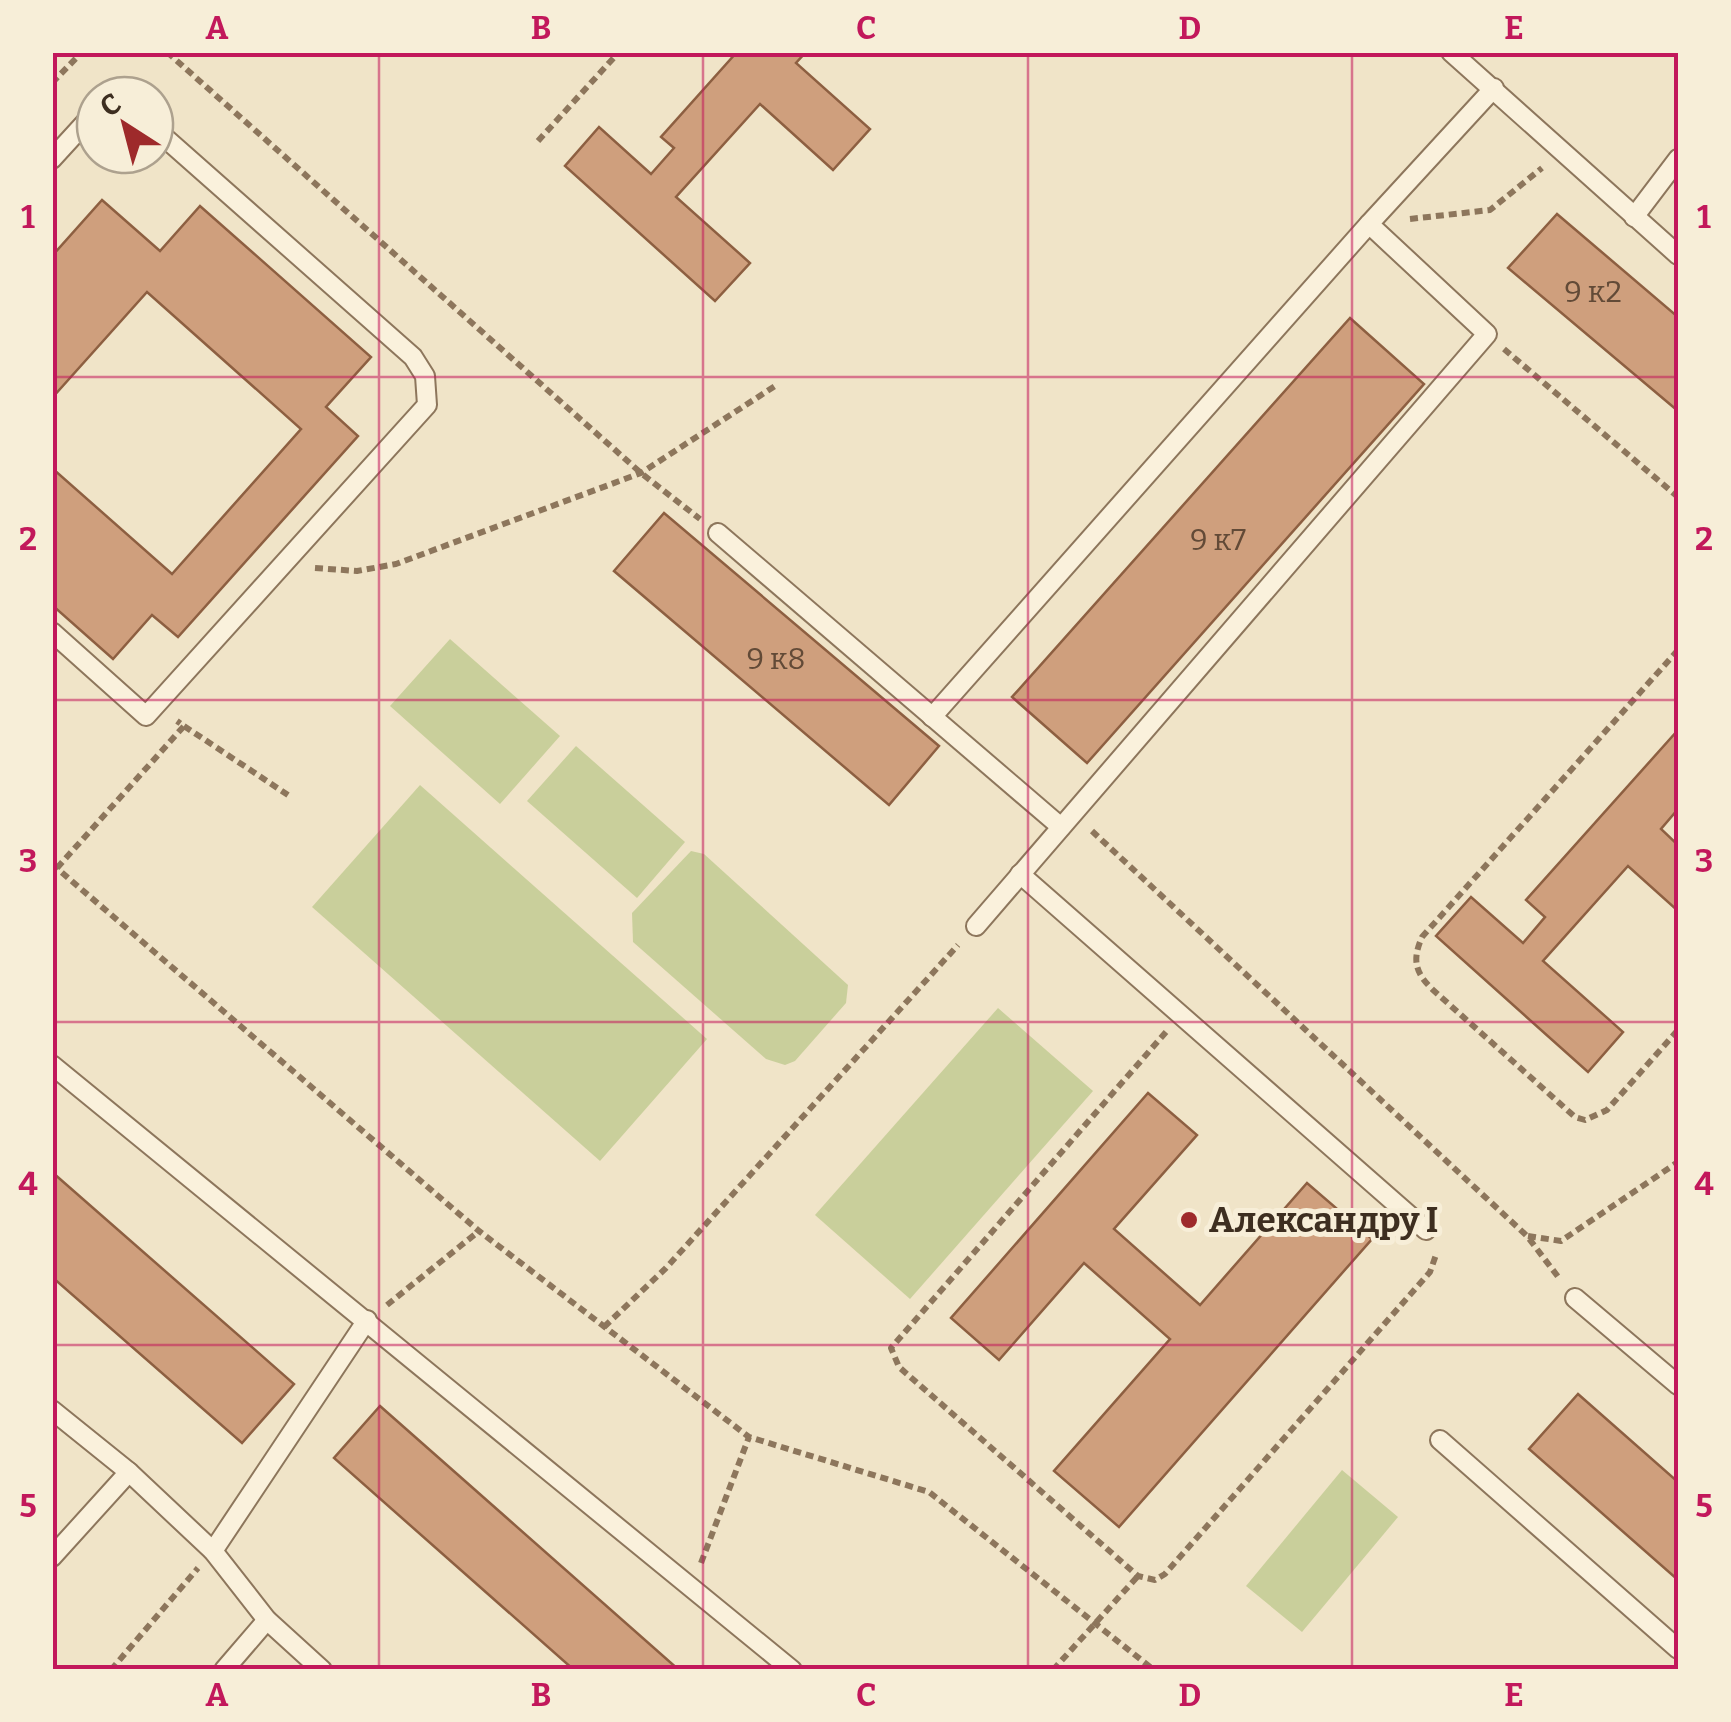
<svg xmlns="http://www.w3.org/2000/svg" width="1731" height="1722" viewBox="0 0 1731 1722" font-family="Bitter,serif">
<style>
.green{fill:#c9cf9b}
.building{fill:#cf9f7d;stroke:#8d5f41;stroke-width:2.5}
.lines{fill:none;stroke-linecap:round;stroke-linejoin:round}
.lane-casing{stroke:#8d765c;stroke-width:22}
.path{stroke:#8d765c;stroke-width:6;stroke-dasharray:8 5;stroke-linecap:butt}
.lane{stroke:#faf1dc;stroke-width:18}
.grid{fill:none;stroke:#c2185b;stroke-width:2.5;stroke-opacity:0.55}
.poi-dot{fill:#9e2a2b;stroke:#f7eed8;stroke-width:4}
.labels{text-anchor:middle;dominant-baseline:central;stroke-width:10;stroke-linejoin:round;paint-order:stroke}
.number-label{font-size:30px;fill:#624a37}
.poi-label{font-size:35px;font-weight:bold;fill:#3d2e20;stroke:#f7eed8;text-anchor:start}
.neatline{fill:none;stroke:#c2185b;stroke-width:4}
.grid-label{font-size:32px;text-anchor:middle;font-weight:bold;fill:#c2185b}
</style>
<rect width="100%" height="100%" fill="#f0e4c8"/>
<g class="green">
<path d="M450 639 560 736 500 804 390 706Z"/>
<path d="M576 746 685 842 637 898 527 801Z"/>
<path d="M420 785 707 1039 600 1161 312 907Z"/>
<path d="M691 851 704 854 848 985 846 1003 795 1061 785 1065 766 1059 633 942 632 913Z"/>
<path d="M998 1008 1093 1091 910 1299 815 1215Z"/>
<path d="M1342 1470 1398 1517 1302 1632 1246 1586Z"/>
</g>
<g class="building">
<path d="M737 52H806L796 63 870 129 833 170 760 104 676 197 750 263 715 301 565 166 599 127 651 174 674 148 661 137Z"/>
<path d="M102 200 160 251 200 206 371 357 326 407 358 436 178 637 152 615 113 659 52 605V468L172 574 301 429 147 292 52 398V256Z"/>
<path d="M1557 214 1678 317V411L1508 268Z"/>
<path d="M1350 318 1424 384 1087 763 1012 697Z"/>
<path d="M664 513 939 746 889 805 614 571Z"/>
<path d="M1678 730V809L1661 829 1678 845V911L1628 866 1543 961 1623 1032 1588 1072 1436 936 1471 897 1523 943 1545 917 1526 900Z"/>
<path d="M1148 1093 1197 1135 1114 1229 1200 1305 1307 1183 1372 1239 1119 1527 1054 1471 1170 1339 1084 1263 999 1360 951 1318Z"/>
<path d="M52 1172 294 1384 242 1443 52 1277Z"/>
<path d="M1578 1394 1678 1482V1580L1529 1449Z"/>
<path d="M380 1406 679 1670H574L334 1458Z"/>
</g>
<g class="lines">
<defs>
<g id="lane">
<path d="M1451 52 1678 255"/>
<path d="M52 159 95 112"/>
<path d="M1634 217 1678 159"/>
<path d="M718 533 1061 827"/>
<path d="M52 632 146 716 427 405 425 376 413 357 155 129"/>
<path d="M932 717 1369 224"/>
<path d="M1020 874 1426 1230"/>
<path d="M976 926 1487 334 1369 224 1494 88"/>
<path d="M52 1065 792 1670"/>
<path d="M1575 1298 1678 1385"/>
<path d="M52 1410 129 1472 52 1557"/>
<path d="M1440 1440 1678 1649"/>
<path d="M129 1472 213 1551 267 1620 322 1670"/>
<path d="M213 1551 367 1320"/>
<path d="M224 1670 267 1620"/>
</g>
</defs>
<use href="#lane" class="lane-casing"/>
<g class="path">
<path d="M167 52 641 473 700 519"/>
<path d="M52 83 82 52"/>
<path d="M538 141 619 52"/>
<path d="M1410 219 1490 210 1542 168"/>
<path d="M1504 349 1678 497"/>
<path d="M315 568 357 571 396 564 641 473 775 386"/>
<path d="M1678 650 1422 937C1412 960 1415 972 1432 989L1575 1117 1585 1120 1607 1110 1678 1030"/>
<path d="M184 726 288 795"/>
<path d="M1092 831 1527 1236 1559 1278"/>
<path d="M52 864 479 1231 749 1437 929 1492 1154 1670"/>
<path d="M57 868 184 726 177 721"/>
<path d="M1166 1032 891 1348 899 1367 1138 1576 1155 1580 1165 1574 1430 1272 1437 1252"/>
<path d="M1528 1236 1561 1241 1678 1162"/>
<path d="M387 1305 479 1231"/>
<path d="M604 1327 666 1268 958 945"/>
<path d="M701 1563 749 1437"/>
<path d="M111 1670 198 1568"/>
<path d="M1053 1670 1138 1576"/>
</g>
<use href="#lane" class="lane"/>
</g>
<path class="grid" d="M379 52V1670M703 52V1670M1028 52V1670M1352 52V1670M52 377H1678M52 700H1678M52 1022H1678M52 1345H1678"/>
<circle class="poi-dot" cx="1189" cy="1220" r="10"/>
<g class="labels">
<g class="number-label">
<text x="1593" y="292">9 к2</text>
<text x="1218" y="540">9 к7</text>
<text x="776" y="659">9 к8</text>
</g>
<g class="poi-label">
<text x="1209" y="1220">Александру I</text>
</g>
</g>
<rect width="1731" height="1722" fill="none" stroke="#f7eed8" stroke-width="110"/>
<g transform="translate(125 125) rotate(324)"><circle r="48" fill="#f7eed8" stroke="#ada18e" stroke-width="2.5"/>
<path d="M0-8L18 38L0 25L-18 38Z" fill="#9e2a2b"/>
<text y="-15" font-size="28" font-weight="bold" text-anchor="middle" fill="#3d2e20">С</text>
</g>
<rect x="55" y="55" width="1621" height="1612" class="neatline"/>
<g class="grid-label">
<text x="217" y="39">A</text>
<text x="541" y="39">B</text>
<text x="866" y="39">C</text>
<text x="1190" y="39">D</text>
<text x="1514" y="39">E</text>
<text x="28" y="228">1</text>
<text x="1704" y="228">1</text>
<text x="28" y="550">2</text>
<text x="1704" y="550">2</text>
<text x="28" y="872">3</text>
<text x="1704" y="872">3</text>
<text x="28" y="1195">4</text>
<text x="1704" y="1195">4</text>
<text x="28" y="1517">5</text>
<text x="1704" y="1517">5</text>
<text x="217" y="1706">A</text>
<text x="541" y="1706">B</text>
<text x="866" y="1706">C</text>
<text x="1190" y="1706">D</text>
<text x="1514" y="1706">E</text>
</g>
</svg>
